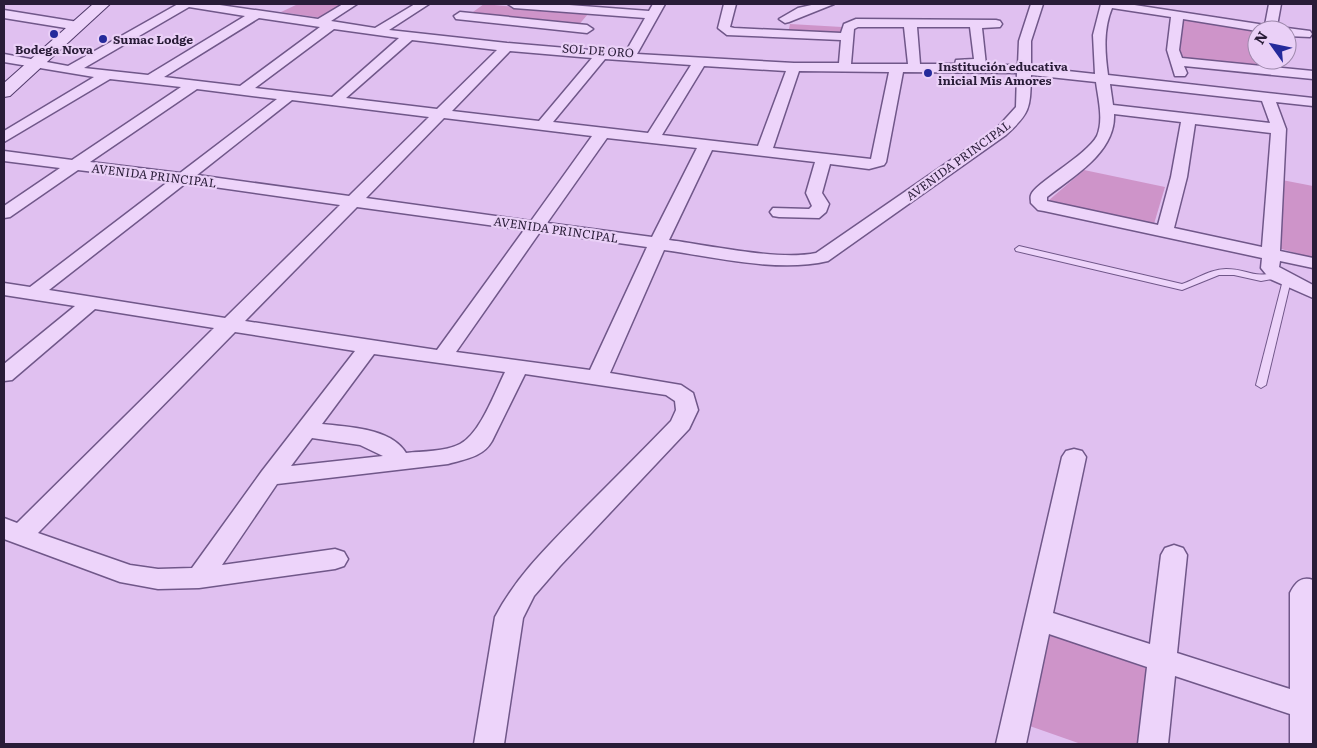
<svg xmlns="http://www.w3.org/2000/svg" width="1317" height="748" viewBox="0 0 1317 748" font-family="Literata,serif">
<style>
.green{fill:#ce94c9}
.lines{fill:none;stroke-linecap:round;stroke-linejoin:round}
.lane-casing{stroke:#705789;stroke-width:2}
.street-casing{stroke:#705789;stroke-width:3}
.secondary-casing{stroke:#513a6b;stroke-width:2}
.lane{fill:#edd4fa;fill-rule:evenodd}
.street{fill:#edd4fa;fill-rule:evenodd}
.secondary{fill:#edd4fa;fill-rule:evenodd}
.poi-dot{fill:#252a9b;stroke:#ead0f7;stroke-width:2}
.labels{text-anchor:middle;dominant-baseline:central;stroke-width:4.5;stroke-linejoin:round;paint-order:stroke}
.far-poi-label{font-size:12px;font-weight:bold;fill:#291c38;stroke:#ead0f7;text-anchor:start}
.far-street-label{font-size:12px;fill:#291c38;stroke:#ead0f7}
</style>
<rect width="100%" height="100%" fill="#e0c0f0"/>
<g class="green">
<path d="M298 4H345L322 18 281 12Z"/>
<path d="M484 4 588 14 577 27 466 17Z"/>
<path d="M1185 18 1257 30V60H1262L1264 66 1187 60 1180 57 1179 39 1182 19Z"/>
<path d="M790 24 842 27 840 35 788 33Z"/>
<path d="M1084 170 1165 187 1154 224 1048 201Z"/>
<path d="M1282 180 1313 186V258L1278 248Z"/>
<path d="M1045 632 1148 669 1140 744H1081L1024 724Z"/>
</g>
<g class="lines">
<defs>
<g id="lane">
<path d="M1019 246 1182 284C1197 279 1210 269 1226 269 1248 269 1253 279 1277 272L1281 275 1272 279 1261 281 1234 275H1219L1182 290 1016 251 1015 249Z"/>
<path d="M1287 277 1291 280 1266 385 1261 388 1256 385 1283 280Z"/>
</g>
<g id="street">
<path d="M178 4H213L318 19 343 4H357L331 21 375 28 415 4H429L389 30 507 43 625 53 645 18 514 8 508 4H556L649 11 653 4H665L637 54 794 63H839L841 40 727 35 718 28 724 4H736L730 27 734 28 841 33 844 24 856 19 996 20 1000 21 1002 24 1000 27 982 28 986 65H1018L1019 41 1031 4H1043L1031 41V67L1095 74 1093 35 1101 4H1128L1265 25 1269 4H1281L1277 26 1282 30 1287 28 1310 31 1312 34 1310 37 1287 36V30L1257 31 1183 19 1179 50 1182 58 1313 71V79L1184 66 1187 73 1185 76H1175L1167 50 1171 17 1112 8C1103 30 1105 53 1108 75L1313 98V106L1276 102 1286 129 1280 251 1313 258V268L1280 261 1279 267 1313 285V298L1270 279 1261 268 1262 258 1044 211 1038 210 1031 203C1031 200 1030 198 1031 195 1034 184 1087 155 1097 136 1104 120 1098 98 1096 82L1031 75C1030 108 1031 112 1006 135L828 261C778 273 715 257 664 250L610 373 681 385 693 393 698 410 689 429 560 566 534 596 523 618 504 744H474L495 617C517 575 550 544 582 511 612 481 642 451 671 421L676 410 675 401 666 395 525 374 492 441C483 457 465 459 448 464L277 484 222 565 335 549 344 552 348 559 344 566 335 569 199 588 158 589 120 582 4 539V518L17 523 214 328 95 309 12 380 4 381V364L75 306 4 295V283L30 287 169 181 78 170 10 217 4 218V206L60 168 4 161V151L72 160 181 87 110 79 4 142V131L94 77 4 62V54L68 66ZM189 7 245 16 148 75 84 68ZM259 18 320 27 240 86 164 77ZM858 27H904L908 64H851L854 29ZM917 27H970L974 59 956 60 955 64H920ZM334 29 399 38 332 97 255 88ZM412 40 497 50 437 109 346 98ZM510 51 592 58 539 121 452 111ZM605 59 691 65 648 133 553 122ZM704 66 786 71 758 146 662 135ZM799 71 889 72 871 159 773 148ZM903 72 1017 73 1016 107 996 129 816 253C779 261 708 245 669 240L712 150 815 162 806 193 812 206 809 209 773 208 770 212 773 216 779 217 819 218 826 212 829 204 822 193 830 164 869 169 884 165 886 162ZM1110 84 1262 101 1270 123 1113 105ZM197 89 277 99 180 173 90 162ZM292 100 429 117 349 196 197 175ZM1114 114 1181 122 1171 177 1158 225 1047 201V197C1074 176 1116 152 1114 114ZM444 118 592 136 531 221 366 198ZM1195 124 1271 133 1262 247 1174 228 1187 177ZM607 138 697 148 652 237 547 223ZM186 183 340 205 225 318 49 290ZM357 207 524 230 437 350 245 321ZM540 232 647 247 590 370 456 352ZM235 332 355 351 262 471 192 568 158 569 130 565 38 533ZM374 354 505 372C495 392 480 434 460 444 445 452 422 451 406 453 391 428 348 427 322 424ZM312 438 360 445 383 456 291 466Z"/>
<path d="M816 4H834L789 22 785 23 779 19 798 8Z"/>
<path d="M4 10 78 22 84 26 78 30 4 18Z"/>
<path d="M460 12 587 25 593 29 587 33 456 19 454 16Z"/>
<path d="M1074 449 1082 451 1086 457 1053 613 1150 644 1161 555 1165 548 1174 545 1183 548 1187 555 1177 653 1290 689V593C1295 583 1301 576 1313 580V744H1290V714L1175 676 1168 744H1138L1147 667 1049 634 1026 744H996L1062 457 1066 451Z"/>
</g>
<path id="secondary" d="M93 4H110L10 96 4 97V83Z"/>
</defs>
<use href="#lane" class="lane-casing"/>
<use href="#street" class="street-casing"/>
<use href="#secondary" class="secondary-casing"/>
<use href="#lane" class="lane"/>
<use href="#street" class="street"/>
<use href="#secondary" class="secondary"/>
</g>
<g class="poi-dot">
<circle cx="54" cy="34" r="5"/>
<circle cx="103" cy="39" r="5"/>
<circle cx="928" cy="73" r="5"/>
</g>
<g class="labels">
<g class="far-poi-label">
<text x="113" y="39">Sumac Lodge</text>
<text x="54" y="49" text-anchor="middle">Bodega Nova</text>
<text x="938" y="66">Institución educativa<tspan x="938" dy="14">inicial Mis Amores</tspan></text>
</g>
<g class="far-street-label">
<text transform="translate(598 50) rotate(4)">SOL DE ORO</text>
<text transform="translate(958 160) rotate(-36)">AVENIDA PRINCIPAL</text>
<text transform="translate(154 175) rotate(7)">AVENIDA PRINCIPAL</text>
<text transform="translate(556 229) rotate(8)">AVENIDA PRINCIPAL</text>
</g>
</g>
<rect width="1317" height="748" fill="none" stroke="#291c38" stroke-width="10"/>
<g transform="translate(1272 45) rotate(303)"><circle r="24" fill="#ead0f7" stroke="#9d88ab"/>
<path d="M0-4L9 19L0 12L-9 19Z" fill="#252a9b"/>
<text y="-8" font-size="14" font-weight="bold" text-anchor="middle" fill="#291c38">N</text>
</g>
</svg>
